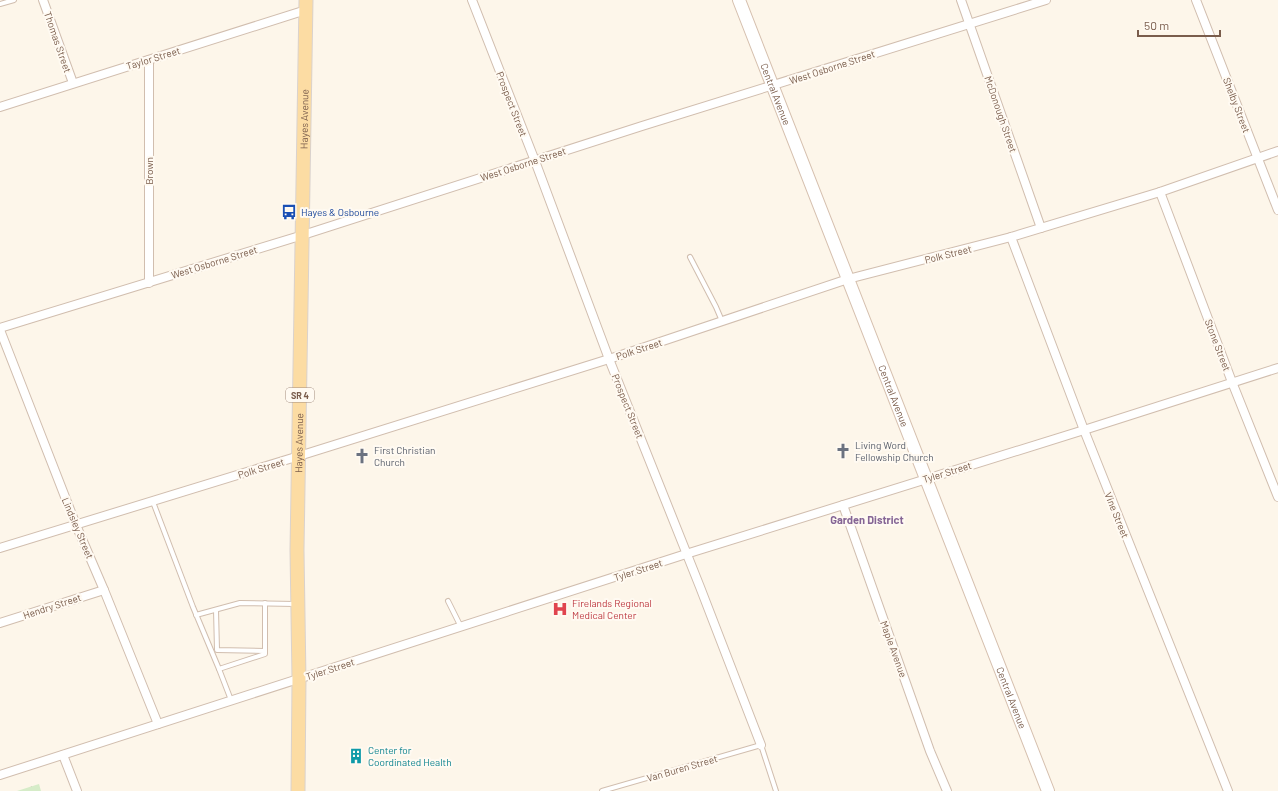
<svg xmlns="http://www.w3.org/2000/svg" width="1278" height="791" viewBox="0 0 1278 791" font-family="Barlow,sans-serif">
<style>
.grass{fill:url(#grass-tufts)}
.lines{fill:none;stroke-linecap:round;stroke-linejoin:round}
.lane-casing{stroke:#d1beaf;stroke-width:6}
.street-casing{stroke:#d1beaf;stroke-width:10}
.secondary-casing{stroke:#d6c0af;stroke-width:14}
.primary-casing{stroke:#dad2cd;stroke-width:15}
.lane{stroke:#fff;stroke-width:4}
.street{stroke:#fff;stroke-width:8}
.secondary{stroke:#fff;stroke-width:12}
.primary{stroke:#fcdca3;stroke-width:13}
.labels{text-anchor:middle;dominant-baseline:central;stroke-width:4;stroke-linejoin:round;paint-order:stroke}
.shield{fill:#fffaf2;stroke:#a28c7e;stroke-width:1}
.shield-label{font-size:9px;font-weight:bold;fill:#7a5d4c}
.street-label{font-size:10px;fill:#7a5d4c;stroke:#fffaf2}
.transit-label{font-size:10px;fill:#164399;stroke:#fffaf2;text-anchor:start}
.worship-label{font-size:10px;fill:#5b616d;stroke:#fffaf2;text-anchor:start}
.health-label{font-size:10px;fill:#be3a42;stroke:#fffaf2;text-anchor:start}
.culture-label{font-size:10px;fill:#0d838f;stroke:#fffaf2;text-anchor:start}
.neighbourhood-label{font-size:11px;font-weight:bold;fill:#856595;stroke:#fffaf2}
</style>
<defs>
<pattern id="grass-tufts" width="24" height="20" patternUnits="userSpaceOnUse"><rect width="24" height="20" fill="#d6ecc8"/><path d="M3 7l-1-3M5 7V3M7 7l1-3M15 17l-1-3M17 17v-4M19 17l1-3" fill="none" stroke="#b3c2a5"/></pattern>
</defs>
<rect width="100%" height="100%" fill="#fdf6ea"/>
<path class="grass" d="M39 784 41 791H17Z"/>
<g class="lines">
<defs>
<g id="lane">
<path d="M0 4 14 0"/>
<path d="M690 257 716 307 722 321"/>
<path d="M153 502 193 607 219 669 231 700"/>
<path d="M448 601 461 627"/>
<path d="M216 610 217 650 265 651"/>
<path d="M196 615 240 603 295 604"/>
<path d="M219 669 265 654V603"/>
<path d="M602 791 761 745 776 791"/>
</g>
<g id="street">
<path d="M43 0 73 83"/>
<path d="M472 0 535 161 609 359 700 587 761 745"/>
<path d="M961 0 1041 228"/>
<path d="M1196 0 1278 210"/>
<path d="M0 107 306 10"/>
<path d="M1160 192 1232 382 1278 497"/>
<path d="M1011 237 1084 430 1228 791"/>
<path d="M149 283V60"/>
<path d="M0 328 303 235 642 126 1046 0"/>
<path d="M0 330 76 525 104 590 158 724"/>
<path d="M843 505 930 751 947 791"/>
<path d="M0 548 299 456 609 359 848 279 1011 237 1160 192 1278 151"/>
<path d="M0 623 104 590"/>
<path d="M63 755 77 791"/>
<path d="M0 775 686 554 1084 430 1278 368"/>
</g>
<g id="secondary">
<path id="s1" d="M739 0 1048 791"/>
</g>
<g id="primary">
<path id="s2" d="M298 791 299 680 297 550 306 0"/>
</g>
</defs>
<use href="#lane" class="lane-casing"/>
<use href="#street" class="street-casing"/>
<use href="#secondary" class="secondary-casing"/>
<use href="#primary" class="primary-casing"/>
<use href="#lane" class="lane"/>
<use href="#street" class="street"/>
<use href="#secondary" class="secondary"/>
<use href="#primary" class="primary"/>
</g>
<defs>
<symbol id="bus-bare" viewBox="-9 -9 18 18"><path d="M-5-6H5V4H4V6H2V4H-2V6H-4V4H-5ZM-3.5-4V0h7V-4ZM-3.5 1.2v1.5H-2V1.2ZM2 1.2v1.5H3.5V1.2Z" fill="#1a4fb4" stroke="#fffaf2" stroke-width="2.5" paint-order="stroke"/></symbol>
<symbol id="church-bare" viewBox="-9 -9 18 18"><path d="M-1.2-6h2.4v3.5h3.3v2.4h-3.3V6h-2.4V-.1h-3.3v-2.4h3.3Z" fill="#6b7280" stroke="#fffaf2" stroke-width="2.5" paint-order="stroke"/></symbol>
<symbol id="hospital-bare" viewBox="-9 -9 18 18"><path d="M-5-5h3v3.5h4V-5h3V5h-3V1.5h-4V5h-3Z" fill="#e0444e" stroke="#fffaf2" stroke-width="2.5" paint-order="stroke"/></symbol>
<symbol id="building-bare" viewBox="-9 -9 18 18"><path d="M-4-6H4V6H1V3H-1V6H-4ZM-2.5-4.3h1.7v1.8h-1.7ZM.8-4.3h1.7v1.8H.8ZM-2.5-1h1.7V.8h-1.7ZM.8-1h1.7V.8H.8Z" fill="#0f9aa8" stroke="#fffaf2" stroke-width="2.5" paint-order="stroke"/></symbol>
</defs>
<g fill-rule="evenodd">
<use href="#bus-bare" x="278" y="201" width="22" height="22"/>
<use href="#church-bare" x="832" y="440" width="22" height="22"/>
<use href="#church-bare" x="351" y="445" width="22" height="22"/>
<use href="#hospital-bare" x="549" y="598" width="22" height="22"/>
<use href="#building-bare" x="345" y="745" width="22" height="22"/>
</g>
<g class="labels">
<rect class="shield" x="286" y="388" width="28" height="14" rx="3"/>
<g class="shield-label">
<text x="300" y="395">SR 4</text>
</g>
<g class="street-label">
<text transform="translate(58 42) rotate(71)">Thomas Street</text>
<text transform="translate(153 58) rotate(-17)">Taylor Street</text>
<text transform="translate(832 67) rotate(-18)">West Osborne Street</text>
<text stroke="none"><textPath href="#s1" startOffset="101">Central Avenue</textPath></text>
<text transform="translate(512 104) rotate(69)">Prospect Street</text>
<text transform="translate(1237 105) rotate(69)">Shelby Street</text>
<text transform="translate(1001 114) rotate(71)">McDonough Street</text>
<text stroke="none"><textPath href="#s2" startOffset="672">Hayes Avenue</textPath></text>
<text transform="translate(523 164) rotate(-18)">West Osborne Street</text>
<text transform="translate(149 171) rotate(-90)">Brown</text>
<text transform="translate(948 254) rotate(-14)">Polk Street</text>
<text transform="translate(214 262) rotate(-17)">West Osborne Street</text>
<text transform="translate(1218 345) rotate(69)">Stone Street</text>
<text transform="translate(639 349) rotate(-18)">Polk Street</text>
<text stroke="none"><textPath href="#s1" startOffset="425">Central Avenue</textPath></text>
<text transform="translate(628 406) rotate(68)">Prospect Street</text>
<text stroke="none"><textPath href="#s2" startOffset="348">Hayes Avenue</textPath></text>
<text transform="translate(261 468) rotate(-17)">Polk Street</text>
<text transform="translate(947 472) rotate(-17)">Tyler Street</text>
<text transform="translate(1117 515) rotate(68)">Vine Street</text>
<text transform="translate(78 528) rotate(67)">Lindsley Street</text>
<text transform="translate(638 570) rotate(-18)">Tyler Street</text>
<text transform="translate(52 606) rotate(-18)">Hendry Street</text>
<text transform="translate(894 649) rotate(70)">Maple Avenue</text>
<text transform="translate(330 669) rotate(-18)">Tyler Street</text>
<text stroke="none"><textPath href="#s1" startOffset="749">Central Avenue</textPath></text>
<text transform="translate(682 768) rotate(-16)">Van Buren Street</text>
</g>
<g class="transit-label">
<text x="301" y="212">Hayes &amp; Osbourne</text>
</g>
<g class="worship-label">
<text x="855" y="445">Living Word<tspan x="855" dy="12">Fellowship Church</tspan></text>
<text x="374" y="450">First Christian<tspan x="374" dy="12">Church</tspan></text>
</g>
<g class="health-label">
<text x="572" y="603">Firelands Regional<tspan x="572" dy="12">Medical Center</tspan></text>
</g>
<g class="culture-label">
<text x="368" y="750">Center for<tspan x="368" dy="12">Coordinated Health</tspan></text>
</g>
<g class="neighbourhood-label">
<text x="867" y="519">Garden District</text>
</g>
</g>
<path d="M1138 30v6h82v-6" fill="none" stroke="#7a5d4c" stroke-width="2"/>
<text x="1144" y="30" font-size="12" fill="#7a5d4c" stroke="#fffaf2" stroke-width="3" paint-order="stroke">50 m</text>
</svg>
